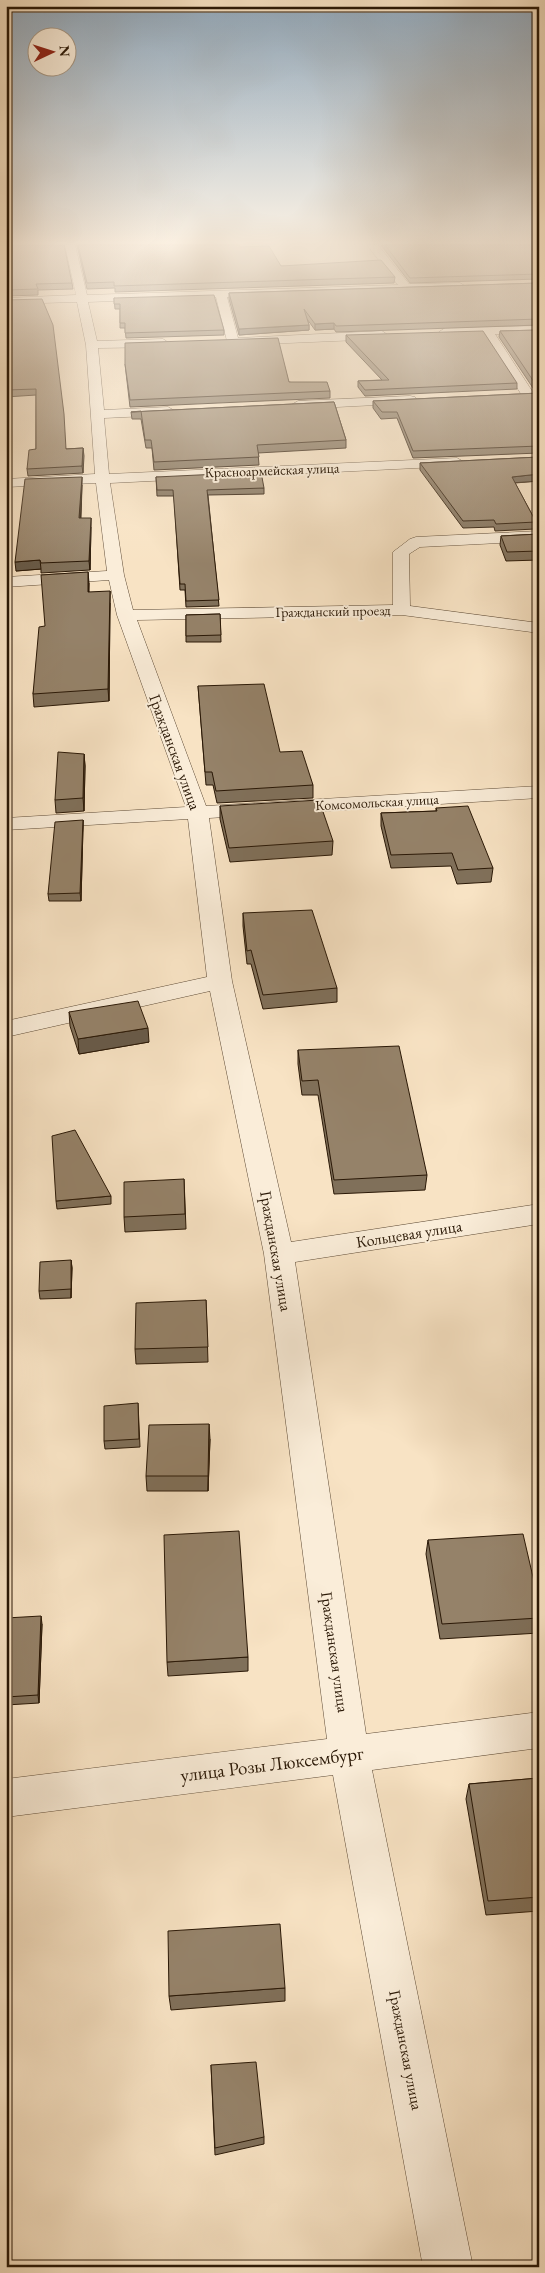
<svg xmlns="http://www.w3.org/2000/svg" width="545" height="2273" viewBox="0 0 545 2273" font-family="'EB Garamond',serif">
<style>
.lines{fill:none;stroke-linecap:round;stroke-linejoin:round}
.minor-casing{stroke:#5e4b36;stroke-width:1}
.minor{fill:#faedd9;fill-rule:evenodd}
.wall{fill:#80705a;stroke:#2a1806}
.shaded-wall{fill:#685b4a;stroke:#2a1806}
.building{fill:#958269;stroke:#2a1806}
.labels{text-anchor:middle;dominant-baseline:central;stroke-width:4;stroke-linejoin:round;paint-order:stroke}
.far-street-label{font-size:14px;fill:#2a1806;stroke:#faedd9}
.street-label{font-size:16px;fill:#2a1806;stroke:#faedd9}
.near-street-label{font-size:19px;fill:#2a1806;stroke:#faedd9}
</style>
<rect width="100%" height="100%" fill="#f8e3c4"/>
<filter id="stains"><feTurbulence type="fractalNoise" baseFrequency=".004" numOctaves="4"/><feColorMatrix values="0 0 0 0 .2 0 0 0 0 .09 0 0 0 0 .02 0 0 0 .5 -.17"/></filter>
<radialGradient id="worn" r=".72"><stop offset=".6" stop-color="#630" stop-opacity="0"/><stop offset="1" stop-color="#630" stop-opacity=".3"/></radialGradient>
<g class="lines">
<defs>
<g id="minor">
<path d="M65 245H75L87 295 398 285 367 245H378L409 284 460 283 465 286 460 289 227 297 238 338 382 331 388 335 382 339 240 345 229 344 227 341 216 297 88 302 97 341 163 339 169 343 163 347 98 348 104 410 168 407 175 411 168 415 104 418 109 474 457 458 464 462 457 466 110 483 124 575 133 610 393 605V552L410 539 416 537 539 531V541L420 547 409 554 410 606 539 623V633L402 615 137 620 206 806 539 786V798L209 818 232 981 291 1242 539 1204V1224L295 1262 366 1734 539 1712V1748L372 1770 473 2267H423L333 1775 6 1817V1779L327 1739 264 1254 210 991 6 1037V1021L207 977 188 819 6 830V818L186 807 117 615 109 580 6 587V577L107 571 96 483 6 487V479L95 474 86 345 77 302 6 304V298L76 295Z"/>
<path d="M539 326V334H495L534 394 528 398 523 397 483 335 445 336 439 332 445 328Z"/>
<path d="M410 396 415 397 417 400 415 403 298 409 291 405 298 401Z"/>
</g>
</defs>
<use href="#minor" class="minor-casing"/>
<use href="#minor" class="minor"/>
</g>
<g class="wall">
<path d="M6 245 72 283 73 289 38 290V295L6 296Z"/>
<path d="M77 245H239L240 247 281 266 395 277 394 283 115 292V288L87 289Z"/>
<path d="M381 245H539V279L410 283Z"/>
<path d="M539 283V325L336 332 334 329 315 330 307 319 309 325V330L239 335 229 299V293Z"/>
<path d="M114 298 224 330V335L126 338 125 328H120V309H115Z"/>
<path d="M6 300 66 449 83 448V473L28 476 27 469 36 449V395L6 397Z"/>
<path d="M539 330V389L533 388 499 337 500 331Z"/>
<path d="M346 335 517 383V389L365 396 358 387V381L382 380 346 342Z"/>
<path d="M125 364 289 382 330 391V398L130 407Z"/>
<path d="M539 393V453L413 458 397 418 381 419 373 408V401Z"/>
<path d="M334 402 346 440V448L258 453 259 465 154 470 152 448H146L141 419H132L131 412Z"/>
<path d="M539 457V481L515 483 536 522 535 529 495 531 494 527 463 528 420 470V463Z"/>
<path d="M156 477 264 488V494L208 495 219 606 186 607 185 590H180L174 496H157Z"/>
<path d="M82 485 81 518 91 527 90 570 41 573V569L16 571Z"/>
<path d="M539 534V560L506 561 500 545 501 536Z"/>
<path d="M89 583V592L110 603 109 701 34 707 33 694 45 626Z"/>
<path d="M220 614 221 642H186V615Z"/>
<path d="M198 686 280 752 313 785V798L217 803 213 785H206Z"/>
<path d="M84 754 85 766 84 811 56 813 55 800Z"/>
<path d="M220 806 333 841 332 855 230 862 220 819Z"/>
<path d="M436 808 493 868 491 882 457 884 451 866 391 868 381 826V813L436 811Z"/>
<path d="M83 820V827L81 901H49L48 894Z"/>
<path d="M243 913 337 988V1002L263 1009 251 964H247L243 926Z"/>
<path d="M69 1012 149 1042 79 1054 70 1026Z"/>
<path d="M298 1050 427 1175 425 1190 334 1194 318 1095H302L298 1064Z"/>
<path d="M184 1179 186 1229 125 1232 124 1217Z"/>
<path d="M111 1196V1204L57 1209 56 1201Z"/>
<path d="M71 1260 72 1268 71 1298 40 1299 39 1291Z"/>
<path d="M206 1300 208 1362 136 1364 135 1349Z"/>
<path d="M138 1403 140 1447 105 1449 104 1441Z"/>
<path d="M210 1439 208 1491H147L146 1476Z"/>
<path d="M539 1504V1522L537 1516Z"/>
<path d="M428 1540 539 1603V1633L440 1639 426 1554Z"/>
<path d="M6 1618 42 1624 39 1703 6 1705Z"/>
<path d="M248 1657V1671L168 1676 167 1662Z"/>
<path d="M539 1778V1911L486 1915 466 1799 469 1784Z"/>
<path d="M285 1988V2001L171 2010 169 1996Z"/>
<path d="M211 2065 264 2137V2144L215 2155Z"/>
</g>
<g class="shaded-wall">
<path d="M334 323V329L315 330V324Z"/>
<path d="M309 325V330L239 335V329Z"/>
<path d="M83 448 84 456 83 473 82 466Z"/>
<path d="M539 474V481L511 483 512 477Z"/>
<path d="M82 477V485L80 527 79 518Z"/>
<path d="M91 518V527L90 570 89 561Z"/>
<path d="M40 560 41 569 16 571 15 562Z"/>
<path d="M88 572 89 583 88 604Z"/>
<path d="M110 591V603L109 701 108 689Z"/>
<path d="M84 754 85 766 84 811 83 798Z"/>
<path d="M83 820V827L81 901 80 893Z"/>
<path d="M148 1028 149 1042 79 1054 78 1039Z"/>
<path d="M71 1260 72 1268 71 1298Z"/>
<path d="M209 1424 210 1439 208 1491V1476Z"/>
<path d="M41 1616 42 1624 39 1703 38 1695Z"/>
</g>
<g class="building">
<path d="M6 245H64L72 283 36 284 38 289 6 290Z"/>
<path d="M78 245H239L240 247 269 246 281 266 381 260 395 277 114 286V282L87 283Z"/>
<path d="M385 245H539V274L410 278Z"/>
<path d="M539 283V319L336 326 334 323 315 324 304 309 309 325 239 329 229 293Z"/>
<path d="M214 295 224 330 125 333V323H120V304H114V298Z"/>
<path d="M42 299 53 325 64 414 66 449 83 448 82 466 27 469 29 450 36 449V389L6 390V300Z"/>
<path d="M539 330V382H534L500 331Z"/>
<path d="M483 331 517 383 365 390 358 381 389 380 346 335Z"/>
<path d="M278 338 289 382H327L330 391 130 400 125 364V343Z"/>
<path d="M539 393V446L413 451 397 412H382L373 401Z"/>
<path d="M334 402 346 440 257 445 259 457 154 462 151 440H145L141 411 131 412Z"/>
<path d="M539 457V474L512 477 536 522 496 524 494 520 463 521 420 463Z"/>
<path d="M261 472 264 488 207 490 219 600 186 601 185 584H180L173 490H157L156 477Z"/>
<path d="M82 477 79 518H91L89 561 41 563 40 560 15 562 25 479Z"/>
<path d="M539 534V551L507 552 501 536Z"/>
<path d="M88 572V592L110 591 108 689 33 694 39 627 45 626 41 575Z"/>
<path d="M220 614 221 635 186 636V615Z"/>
<path d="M264 684 280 752 302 751 313 785 216 791 212 772H205L198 686Z"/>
<path d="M58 752 84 754 83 798 55 800Z"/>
<path d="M319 800 333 841 229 848 220 806Z"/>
<path d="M468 806 493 868 458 870 452 853 391 855 381 813 437 811 436 808Z"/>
<path d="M83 820 80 893 48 894 55 822Z"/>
<path d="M312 910 337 988 263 995 251 950 247 951 243 913Z"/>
<path d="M138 1001 148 1028 78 1039 69 1012Z"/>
<path d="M399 1046 427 1175 334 1180 318 1080 302 1081 298 1050Z"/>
<path d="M75 1130 111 1196 56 1201 52 1136Z"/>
<path d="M184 1179 185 1214 124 1217V1182Z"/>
<path d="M71 1260V1289L39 1291 40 1262Z"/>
<path d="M206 1300 208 1347 135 1349 136 1303Z"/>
<path d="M138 1403 139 1439 104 1441V1406Z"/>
<path d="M209 1424 208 1476H146L149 1425Z"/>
<path d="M239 1531 248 1657 167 1662 164 1535Z"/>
<path d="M523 1534 539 1603V1618L442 1624 428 1540Z"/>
<path d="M41 1616 38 1695 6 1697V1618Z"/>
<path d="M539 1778V1897L488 1901 469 1784Z"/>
<path d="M280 1924 285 1988 169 1996 168 1931Z"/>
<path d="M256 2062 264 2137 215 2148 211 2065Z"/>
</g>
<linearGradient id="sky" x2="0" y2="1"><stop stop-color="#92abc0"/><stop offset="0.43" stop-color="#fcf2e4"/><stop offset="1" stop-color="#fcf2e4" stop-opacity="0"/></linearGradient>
<rect width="545" height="564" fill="url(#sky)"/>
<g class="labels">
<g class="far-street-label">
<text transform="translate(272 470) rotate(-2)">Красноармейская улица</text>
<text transform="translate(333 611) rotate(-1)">Гражданский проезд</text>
<text transform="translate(377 802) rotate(-3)">Комсомольская улица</text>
</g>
<g class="street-label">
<text transform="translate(175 752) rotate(70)">Гражданская улица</text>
<text transform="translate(409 1234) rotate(-9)">Кольцевая улица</text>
<text transform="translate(276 1251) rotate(80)">Гражданская улица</text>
<text transform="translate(335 1652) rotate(82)">Гражданская улица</text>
<text transform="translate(406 2050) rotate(79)">Гражданская улица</text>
</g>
<g class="near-street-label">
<text transform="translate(272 1764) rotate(-7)">улица Розы Люксембург</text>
</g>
</g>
<rect width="545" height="2273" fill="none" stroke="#f8e3c4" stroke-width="25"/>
<rect x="8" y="8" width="530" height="2258" fill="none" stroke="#2a1806" stroke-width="2.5"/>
<rect x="12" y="12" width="520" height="2248" fill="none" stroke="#2a1806"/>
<g transform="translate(52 52) rotate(86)"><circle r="24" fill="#faedd9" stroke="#a79885"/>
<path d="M0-4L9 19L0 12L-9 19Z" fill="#8f2418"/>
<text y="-8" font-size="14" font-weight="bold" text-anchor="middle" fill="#2a1806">N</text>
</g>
<rect width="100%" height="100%" filter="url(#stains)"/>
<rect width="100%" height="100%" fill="url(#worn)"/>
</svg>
